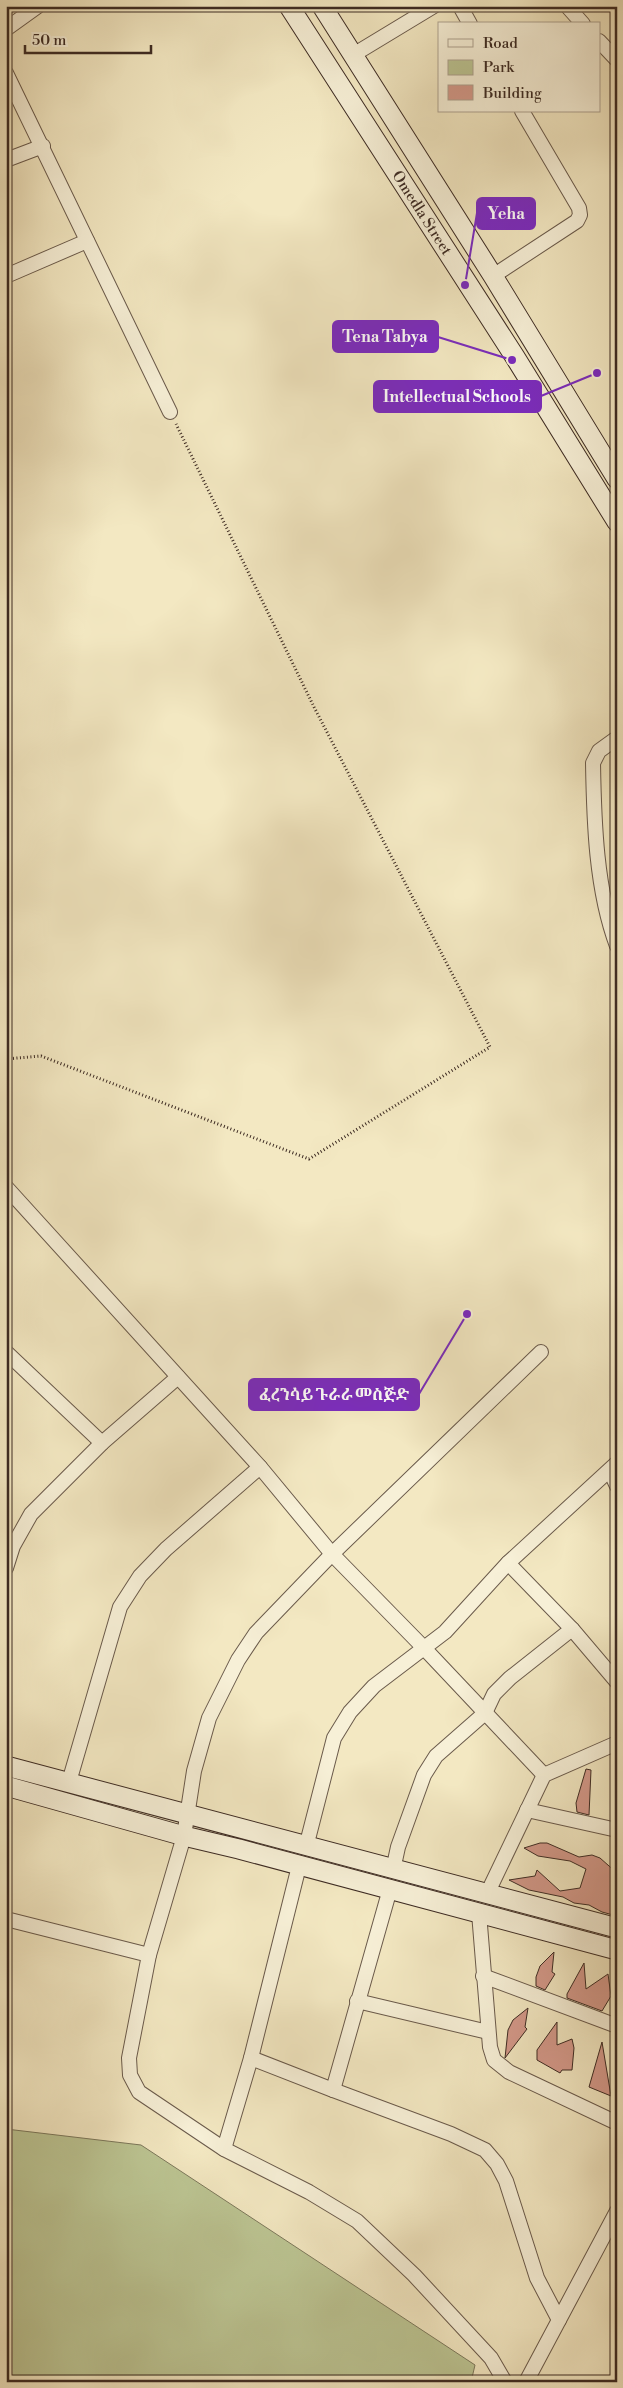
<svg xmlns="http://www.w3.org/2000/svg" width="623" height="2388" viewBox="0 0 623 2388" font-family="'Libre Bodoni','Noto Serif Ethiopic',serif">
<style>
.green{fill:#bcc593;stroke:#7c785b}
.building{fill:#d4998a;stroke:#3d2b23}
.lines{fill:none;stroke-linecap:round;stroke-linejoin:round}
.street-casing{stroke:#6a5a4b;stroke-width:16}
.secondary-casing{stroke:#3d2b23;stroke-width:21}
.path{stroke:#3d2b23;stroke-width:3;stroke-dasharray:1 2.5;stroke-linecap:butt}
.street{stroke:#f7f0d7;stroke-width:14}
.secondary{stroke:#f7f0d7;stroke-width:19}
.labels{text-anchor:middle;dominant-baseline:central;stroke-width:4;stroke-linejoin:round;paint-order:stroke}
.street-label{font-size:15px;fill:#3d2b23;stroke:#f7f0d7}
.leader{fill:none;stroke:#7b2cbf;stroke-width:2}
.callout-dot{fill:#7b2cbf;stroke:#f7f0d7;stroke-width:2}
.callout{fill:#7b2cbf;stroke:#7b2cbf;stroke-width:2}
.callout-label{font-size:16px;text-anchor:middle;font-weight:bold;fill:#fff}
</style>
<rect width="100%" height="100%" fill="#f3e8c2"/>
<filter id="stains"><feTurbulence type="fractalNoise" baseFrequency=".004" numOctaves="4"/><feColorMatrix values="0 0 0 0 .2 0 0 0 0 .09 0 0 0 0 .02 0 0 0 .5 -.17"/></filter>
<radialGradient id="worn" r=".72"><stop offset=".6" stop-color="#630" stop-opacity="0"/><stop offset="1" stop-color="#630" stop-opacity=".3"/></radialGradient>
<path class="green" d="M6 2129 141 2145 475 2365 471 2382H6Z"/>
<g class="building">
<path d="M586 1769 591 1770 589 1815 577 1812 576 1803Z"/>
<path d="M540 1843H547L579 1857 592 1855 600 1858 617 1873V1916L602 1912 589 1905 574 1903 563 1897 529 1890 509 1880 535 1876 537 1870 560 1891 580 1888 586 1869 570 1861 538 1856 524 1848Z"/>
<path d="M554 1952 552 1972 555 1974 545 1990 536 1986V1977L540 1966Z"/>
<path d="M584 1963 586 1989 608 1974 611 1996 602 2011 567 1998V1994Z"/>
<path d="M528 2008 525 2027 527 2029 505 2058 508 2030 513 2020Z"/>
<path d="M557 2022V2045L572 2039 574 2048 572 2070H562L560 2073 537 2060V2050Z"/>
<path d="M602 2042 611 2096 589 2087Z"/>
</g>
<g class="lines">
<defs>
<g id="street">
<path d="M460 6 470 24"/>
<path d="M567 6 583 24"/>
<path d="M6 29 38 6"/>
<path d="M599 41 617 60"/>
<path d="M353 55 434 6"/>
<path d="M6 73 170 412"/>
<path d="M6 160 43 146"/>
<path d="M6 276 87 241"/>
<path d="M493 276 577 221 580 215 579 208 522 111"/>
<path d="M617 738 599 751 593 763C594 822 596 890 617 946"/>
<path d="M6 1187 260 1467 332 1554 424 1648 445 1632 508 1563 617 1463"/>
<path d="M6 1352 102 1443 178 1377"/>
<path d="M610 1471 617 1486"/>
<path d="M6 1568 13 1546 31 1514 102 1443"/>
<path d="M572 1629 617 1682"/>
<path d="M69 1782 120 1607 140 1576 166 1549 260 1467"/>
<path d="M527 1810 617 1830"/>
<path d="M306 1847 334 1738 350 1712 374 1686 424 1648 544 1775"/>
<path d="M393 1870 398 1847 424 1775 436 1756 485 1713 494 1694 510 1678 572 1629 508 1563"/>
<path d="M487 1894 544 1775 617 1743"/>
<path d="M479 1913 490 2047 494 2060 509 2072 617 2123"/>
<path d="M6 1919 149 1955 129 2058 130 2075 139 2092 224 2149 309 2192 357 2221 414 2275 491 2358 505 2382"/>
<path d="M149 1955 184 1836 194 1771 209 1718 238 1660 256 1633 332 1554 541 1352"/>
<path d="M483 1976 617 2026"/>
<path d="M357 2001 488 2032"/>
<path d="M251 2058 333 2090 390 1889"/>
<path d="M333 2090 451 2134 485 2150 497 2164 506 2181 537 2278 559 2320"/>
<path d="M224 2149 251 2058 299 1866"/>
<path d="M526 2382 617 2211"/>
</g>
<g id="secondary">
<path id="s1" d="M289 6 515 357 617 522"/>
<path d="M322 6 493 276 617 479"/>
<path d="M6 1766 617 1928"/>
<path d="M6 1786 184 1836 239 1849 617 1950"/>
</g>
</defs>
<use href="#street" class="street-casing"/>
<use href="#secondary" class="secondary-casing"/>
<path class="path" d="M6 1059 41 1056 309 1159 490 1047 314 707 176 424"/>
<use href="#street" class="street"/>
<use href="#secondary" class="secondary"/>
</g>
<g class="labels">
<g class="street-label">
<text stroke="none"><textPath href="#s1" startOffset="246">Omedla Street</textPath></text>
</g>
</g>
<path class="leader" d="M465 285L477 213M512 360L438 337M597 373L541 396M467 1314L419 1394"/>
<g class="callout-dot">
<circle cx="465" cy="285" r="5"/>
<circle cx="512" cy="360" r="5"/>
<circle cx="597" cy="373" r="5"/>
<circle cx="467" cy="1314" r="5"/>
</g>
<g class="callout">
<rect x="477" y="198" width="58" height="31" rx="5"/>
<rect x="333" y="321" width="105" height="31" rx="5"/>
<rect x="374" y="381" width="167" height="31" rx="5"/>
<rect x="249" y="1379" width="170" height="31" rx="5"/>
</g>
<g class="callout-label">
<text x="506" y="219">Yeha</text>
<text x="385" y="342">Tena Tabya</text>
<text x="457" y="402">Intellectual Schools</text>
<text x="334" y="1400">ፈረንሳይ ጉራራ መስጅድ</text>
</g>
<rect width="623" height="2388" fill="none" stroke="#f3e8c2" stroke-width="25"/>
<rect x="8" y="8" width="608" height="2373" fill="none" stroke="#3d2b23" stroke-width="2.5"/>
<rect x="12" y="12" width="598" height="2363" fill="none" stroke="#3d2b23"/>
<rect x="438" y="22" width="162" height="90" fill="#f7f0d7" stroke="#ada18f"/>
<rect x="448" y="39" width="25" height="8" fill="#f7f0d7" stroke="#ada18f"/>
<text x="483" y="48" font-size="15" fill="#3d2b23">Road</text>
<rect x="448" y="60" width="25" height="15" fill="#bcc593" stroke="#ada18f"/>
<text x="483" y="72" font-size="15" fill="#3d2b23">Park</text>
<rect x="448" y="85" width="25" height="15" fill="#d4998a" stroke="#ada18f"/>
<text x="483" y="98" font-size="15" fill="#3d2b23">Building</text>
<path d="M25 45v8h126v-8" fill="none" stroke="#3d2b23" stroke-width="2.5"/>
<text x="32" y="45" font-size="15" fill="#3d2b23" stroke="#f7f0d7" stroke-width="4" paint-order="stroke">50 m</text>
<rect width="100%" height="100%" filter="url(#stains)"/>
<rect width="100%" height="100%" fill="url(#worn)"/>
</svg>
